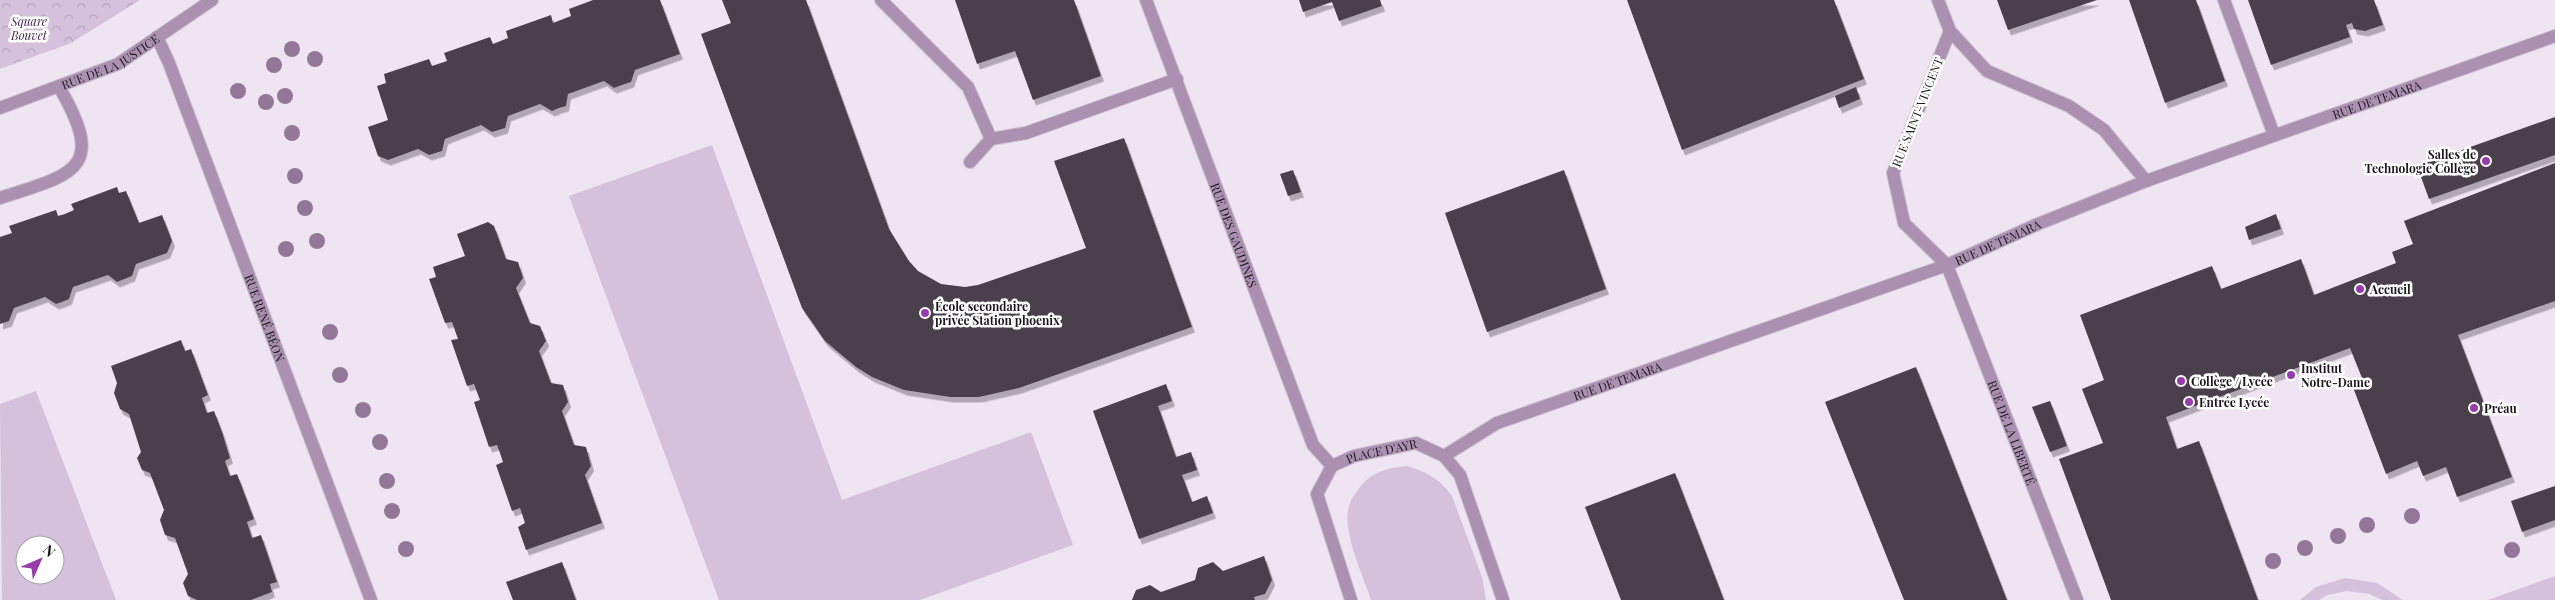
<svg xmlns="http://www.w3.org/2000/svg" width="2555" height="600" viewBox="0 0 2555 600" font-family="'Playfair Display',serif">
<style>
.green{fill:#d6c1dc;fill-rule:evenodd}
.park{fill:url(#park-crowns)}
.building{fill:#49414c;filter:url(#shadow)}
.lines{fill:none;stroke-linecap:round;stroke-linejoin:round}
.minor-casing{stroke:#c9bfcb;stroke-width:14}
.minor{stroke:#ab90b2;stroke-width:12}
.tree{fill:#927798}
.poi-dot{fill:#953eaa;stroke:#fff;stroke-width:2}
.labels{text-anchor:middle;dominant-baseline:central;stroke-width:5;stroke-linejoin:round;paint-order:stroke}
.park-label{font-size:12px;font-style:italic;fill:#451d4f;stroke:#fff}
.street-label{font-size:12px;fill:#1b181c;stroke:#fff}
.poi-label{font-size:12px;font-weight:bold;fill:#1b181c;stroke:#fff;text-anchor:start}
</style>
<defs>
<pattern id="park-crowns" width="20" height="18" patternUnits="userSpaceOnUse" patternTransform="scale(1.25)"><rect width="20" height="18" fill="#d6c1dc"/><path d="M2 6a3 3 0 1 1 6 0M12 15a3 3 0 1 1 6 0" fill="none" stroke="#b7a5bc"/></pattern>
<filter id="shadow"><feDropShadow dx="3" dy="5.5" stdDeviation="0" flood-color="#0004"/></filter>
</defs>
<rect width="100%" height="100%" fill="#efe4f1"/>
<g class="green">
<path d="M712 145 842 500 1031 432 1073 545 920 600H719L569 196Z"/>
<path d="M36 391 116 600H2L0 404ZM25 545H55V575H25Z"/>
<path d="M1407 466C1427 472 1440 479 1452 496L1482 577 1486 600H1371C1363 575 1340 529 1350 503 1351 499 1355 494 1358 490 1370 472 1387 468 1407 466Z"/>
<path d="M2555 576V600H2488Z"/>
<path d="M2345 578 2377 583 2403 600H2382L2369 594 2347 591 2328 595 2319 600H2300L2316 587Z"/>
</g>
<path class="park" d="M0 0H140L71 43 0 69Z"/>
<g class="building">
<path d="M593 0H660L680 54 635 70 631 82 622 85 614 88 604 81 568 94 566 106 559 108 552 111 540 104 508 116 505 128 492 132 481 125 445 139 442 151 429 155 418 149 388 160 378 156 368 127 388 120 377 86 386 83 384 74 429 59 432 66 447 61 444 53 490 37 493 44 508 38 506 31 551 15 553 23 571 16 569 9Z"/>
<path d="M722 0H806L889 229 909 261 918 271 941 284 965 287 978 285 1086 248 1054 161 1124 138 1192 327 1019 388 979 397H950L904 390 872 377 856 367 825 341 802 308 701 34 731 23Z"/>
<path d="M955 0H1074L1101 76 1033 100 1015 51 977 64Z"/>
<path d="M1299 0H1380L1382 6 1339 21 1332 2 1303 12Z"/>
<path d="M1627 0H1834L1864 79 1682 150Z"/>
<path d="M1997 0H2097L2008 30Z"/>
<path d="M2129 0H2196L2225 81 2165 103Z"/>
<path d="M2248 0H2374L2383 25 2365 31 2354 29 2352 23 2346 25 2350 37 2271 65Z"/>
<path d="M1856 87 1860 99 1839 108 1835 96Z"/>
<path d="M2555 117V155L2429 199 2417 166Z"/>
<path d="M2555 163V301L2458 335 2512 477 2457 497 2446 467 2423 476 2417 461 2386 474 2351 382 2362 378 2350 348 2166 417 2177 449 2199 441 2258 600H2111L2059 459 2103 443 2082 389 2104 380 2080 315 2212 266 2221 289 2301 259 2314 295 2396 263 2392 252 2413 244 2404 221Z"/>
<path d="M1293 170 1301 192 1288 196 1280 174Z"/>
<path d="M1564 170 1606 289 1487 332 1445 213Z"/>
<path d="M117 187 119 193 126 191 139 223 162 215 172 241 167 253 136 264 132 276 117 282 108 275 73 287 69 299 62 302 56 304 45 297 14 308 9 321 0 324V237L12 233 9 226 56 210 58 216 65 214 74 210 71 204Z"/>
<path d="M2276 214 2281 229 2249 240 2245 227Z"/>
<path d="M488 222 494 226 506 259 518 262 523 278 516 288 530 323 540 326 546 341 539 351 551 383 563 385 568 402 562 411 574 445 586 447 591 466 585 475 602 523 526 550 518 527 525 523 520 508 512 511 496 465 503 462 500 453 497 445 489 447 474 402 480 400 474 384 467 386 451 340 458 339 452 322 445 323 429 279 436 277 433 267 465 256 457 234Z"/>
<path d="M181 340 185 351 191 349 208 395 202 398 207 413 214 411 222 432 230 458 225 461 230 476 237 474 254 519 247 522 252 538 261 535 277 582 270 584 272 592 251 600H197L188 596 183 583 188 574 175 538 165 535 160 520 164 510 150 473 142 470 137 458 141 452 129 414 120 409 114 393 117 383 111 366Z"/>
<path d="M1916 367 2007 600H1904L1825 402Z"/>
<path d="M1166 384 1172 401 1158 406 1176 457 1191 452 1197 470 1182 475 1192 502 1207 496 1213 513 1139 539 1093 411Z"/>
<path d="M2050 401 2067 446 2050 452 2032 407Z"/>
<path d="M1675 473 1724 600H1621L1585 507Z"/>
<path d="M2555 486V520L2522 532 2511 501Z"/>
<path d="M1264 556 1272 580 1265 594 1254 597 1255 600H1132L1136 590 1142 588 1150 585 1161 592 1195 580 1198 568 1213 562 1223 571Z"/>
<path d="M562 562 576 600H513L506 582Z"/>
</g>
<g class="lines">
<defs>
<g id="minor">
<path d="M881 0 968 87 991 139 1026 133 1177 79"/>
<path id="s1" d="M1146 0 1313 445 1332 466"/>
<path d="M1938 0 1950 31 1987 71 2069 106 2104 130 2146 181"/>
<path d="M2224 0 2274 135"/>
<path id="s2" d="M1950 31 1893 173 1904 223 1947 265 2077 600"/>
<path id="s3" d="M157 37 169 63 371 600"/>
<path id="s4" d="M0 108 118 64 212 0"/>
<path d="M970 162 991 139"/>
<path d="M0 198C75 174 107 169 59 87"/>
<path id="s5" d="M1444 456 1497 423 1947 265 2038 224 2146 181 2555 36"/>
<path id="s6" d="M1351 600 1317 494 1332 466 1354 456 1416 443 1444 456 1460 475 1503 600"/>
</g>
</defs>
<use href="#minor" class="minor-casing"/>
<use href="#minor" class="minor"/>
</g>
<g class="tree">
<circle cx="292" cy="49" r="8"/>
<circle cx="315" cy="59" r="8"/>
<circle cx="274" cy="65" r="8"/>
<circle cx="238" cy="91" r="8"/>
<circle cx="285" cy="96" r="8"/>
<circle cx="266" cy="102" r="8"/>
<circle cx="292" cy="133" r="8"/>
<circle cx="295" cy="176" r="8"/>
<circle cx="305" cy="208" r="8"/>
<circle cx="317" cy="241" r="8"/>
<circle cx="286" cy="249" r="8"/>
<circle cx="330" cy="332" r="8"/>
<circle cx="340" cy="375" r="8"/>
<circle cx="363" cy="410" r="8"/>
<circle cx="380" cy="442" r="8"/>
<circle cx="387" cy="481" r="8"/>
<circle cx="392" cy="511" r="8"/>
<circle cx="2412" cy="516" r="8"/>
<circle cx="2367" cy="525" r="8"/>
<circle cx="2338" cy="536" r="8"/>
<circle cx="2305" cy="548" r="8"/>
<circle cx="406" cy="549" r="8"/>
<circle cx="2512" cy="550" r="8"/>
<circle cx="2273" cy="561" r="8"/>
</g>
<g class="poi-dot">
<circle cx="2486" cy="161" r="5"/>
<circle cx="2360" cy="289" r="5"/>
<circle cx="925" cy="313" r="5"/>
<circle cx="2291" cy="375" r="5"/>
<circle cx="2181" cy="381" r="5"/>
<circle cx="2189" cy="402" r="5"/>
<circle cx="2474" cy="408" r="5"/>
</g>
<g class="labels">
<g class="park-label">
<text x="29" y="21">Square<tspan x="29" dy="14">Bouvet</tspan></text>
</g>
<g class="street-label">
<text stroke="none"><textPath href="#s4" startOffset="120">RUE DE LA JUSTICE</textPath></text>
<text stroke="none"><textPath href="#s5" startOffset="1000">RUE DE TEMARA</textPath></text>
<text transform="translate(1917 112) rotate(-68)">RUE SAINT-VINCENT</text>
<text stroke="none"><textPath href="#s1" startOffset="251">RUE DES GAUDINES</textPath></text>
<text stroke="none"><textPath href="#s5" startOffset="595">RUE DE TEMARA</textPath></text>
<text stroke="none"><textPath href="#s3" startOffset="301">RUE RENÉ BÉON</textPath></text>
<text stroke="none"><textPath href="#s5" startOffset="190">RUE DE TEMARA</textPath></text>
<text stroke="none"><textPath href="#s2" startOffset="444">RUE DE LA LIBERTÉ</textPath></text>
<text stroke="none"><textPath href="#s6" startOffset="195">PLACE D'AYR</textPath></text>
</g>
<g class="poi-label">
<text x="2476" y="154" text-anchor="end">Salles de<tspan x="2476" dy="14">Technologie Collège</tspan></text>
<text x="2370" y="289">Accueil</text>
<text x="935" y="306">École secondaire<tspan x="935" dy="14">privée Station phoenix</tspan></text>
<text x="2301" y="368">Institut<tspan x="2301" dy="14">Notre-Dame</tspan></text>
<text x="2191" y="381">Collège / Lycée</text>
<text x="2199" y="402">Entrée Lycée</text>
<text x="2484" y="408">Préau</text>
</g>
</g>
<g transform="translate(40 560) rotate(45)"><circle r="24" fill="#ffffff" stroke="#a4a3a4"/>
<path d="M0-4L9 19L0 12L-9 19Z" fill="#953eaa"/>
<text y="-8" font-size="14" font-weight="bold" text-anchor="middle" fill="#1b181c">N</text>
</g>
</svg>
